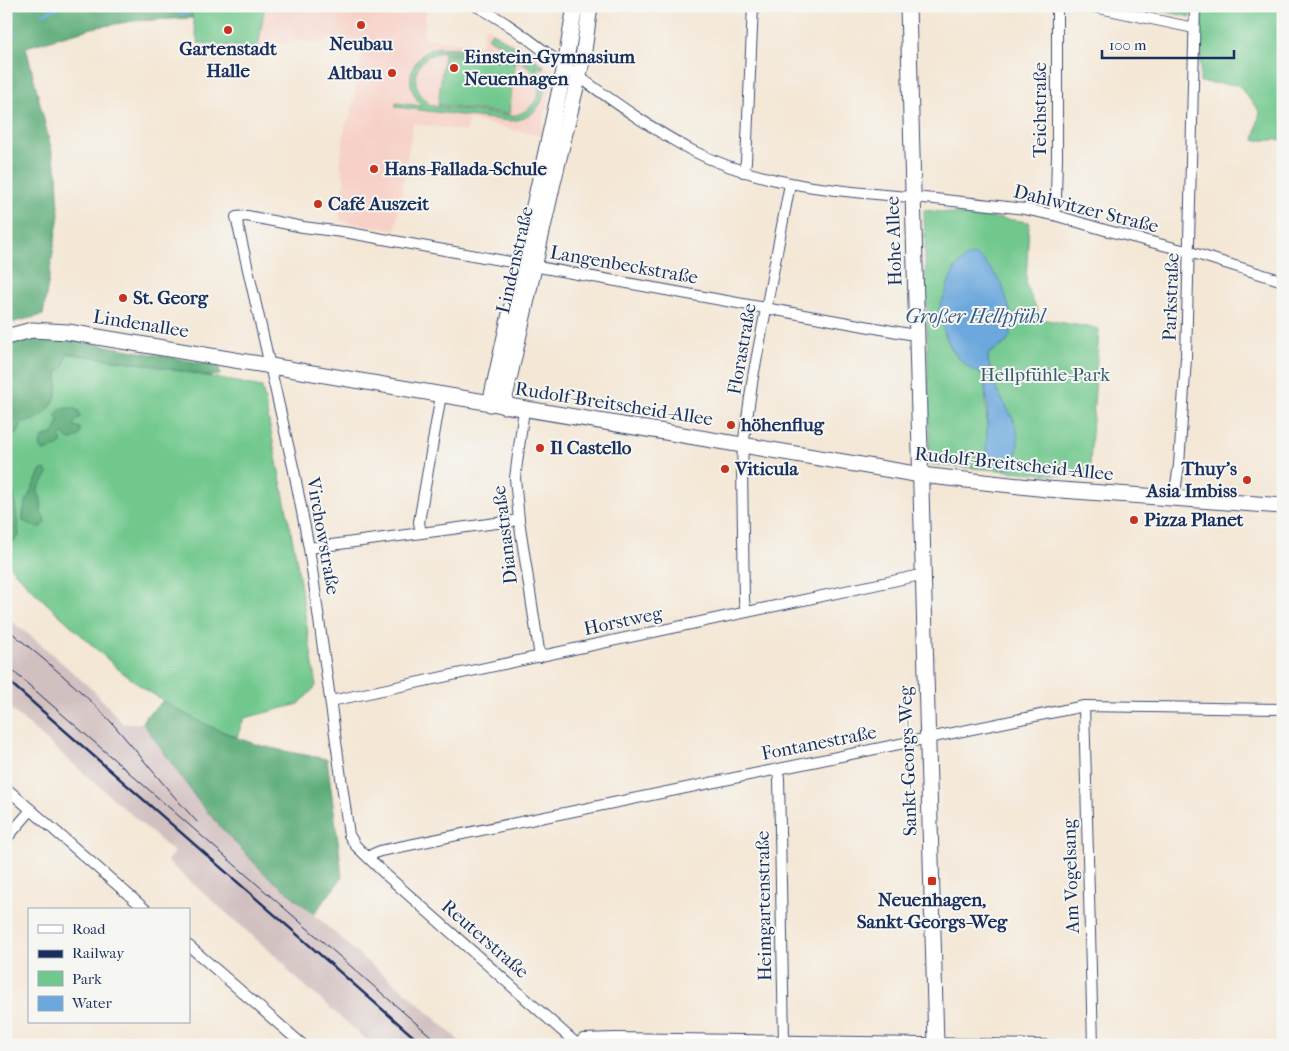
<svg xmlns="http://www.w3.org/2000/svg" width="1289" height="1051" viewBox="0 0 1289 1051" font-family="'IM FELL French Canon',serif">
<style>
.built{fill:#f7d1c7}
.industrial{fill:#d2bfc0}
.green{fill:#71c88d;stroke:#467c76;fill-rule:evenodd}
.forest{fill:#5cac78;stroke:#3c6e6b}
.water{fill:#6ca8dd;stroke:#446c9e}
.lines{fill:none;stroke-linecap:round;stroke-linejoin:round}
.stream{stroke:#6ca8dd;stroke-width:2.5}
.canal{stroke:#6ca8dd;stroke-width:9}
.street-casing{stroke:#3c4b70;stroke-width:12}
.secondary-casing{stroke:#3c4b70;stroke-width:17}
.street{stroke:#fff;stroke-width:10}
.secondary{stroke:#fff;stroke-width:15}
.tram{stroke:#1b2f5e;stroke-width:1}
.rail{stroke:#1b2f5e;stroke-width:2.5}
.poi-dot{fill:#c8321e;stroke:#f6f6f2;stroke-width:2}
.labels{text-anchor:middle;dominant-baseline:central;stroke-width:4;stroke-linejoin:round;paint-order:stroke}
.poi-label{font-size:19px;font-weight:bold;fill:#1b2f5e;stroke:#f6f6f2;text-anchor:start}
.street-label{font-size:19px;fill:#1b2f5e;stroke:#f6f6f2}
.park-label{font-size:19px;fill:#355d6c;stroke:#f6f6f2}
.water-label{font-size:20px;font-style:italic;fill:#37598a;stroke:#f6f6f2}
</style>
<rect width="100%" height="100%" fill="#f6f6f2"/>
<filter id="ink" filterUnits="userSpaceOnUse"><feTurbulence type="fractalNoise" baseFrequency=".02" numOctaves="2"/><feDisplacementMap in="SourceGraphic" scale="10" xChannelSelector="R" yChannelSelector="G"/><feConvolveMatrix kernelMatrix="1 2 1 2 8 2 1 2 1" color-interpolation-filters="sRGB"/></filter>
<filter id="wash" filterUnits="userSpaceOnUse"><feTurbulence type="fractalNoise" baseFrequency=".0096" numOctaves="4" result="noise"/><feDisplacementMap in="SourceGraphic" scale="20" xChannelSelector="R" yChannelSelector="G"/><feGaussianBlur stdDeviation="1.12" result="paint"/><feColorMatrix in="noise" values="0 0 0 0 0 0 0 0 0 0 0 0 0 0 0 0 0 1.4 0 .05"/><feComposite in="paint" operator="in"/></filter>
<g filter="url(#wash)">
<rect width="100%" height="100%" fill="#f4e7d5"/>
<path class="built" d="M267 6H427L423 38 481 45 485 26 487 27 517 45 518 43 542 61V63L555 72 540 136 468 119 466 132 413 123 395 230 339 221 345 181 340 163 346 122 349 121 353 104 364 46 336 39 322 43 290 40 288 45 270 42 269 49 258 48 264 10Z"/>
<path class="industrial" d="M6 617 37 641 96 693 123 724 143 723 199 802 225 832 264 873 294 897 365 960 405 991 464 1045H372L286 969 287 966 167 861 174 852 6 705Z"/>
<g class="green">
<path d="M190 6H267L264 10 258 48 198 43Z"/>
<path d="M1140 6H1191L1190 17Z"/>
<path d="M1201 6H1283V140H1254L1260 112 1238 85 1200 82Z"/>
<path d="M492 32 544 66 542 69 535 66C555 90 540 120 509 121L396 107V103L422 106C414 96 408 85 412 71 415 61 422 53 432 49 447 44 502 54 520 56L498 42 497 43 488 38ZM443 52 522 62C549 77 543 110 512 116L432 106C407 90 411 55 443 52Z"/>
<path d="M444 54 515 62 509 114 438 105Z"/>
<path d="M924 210 1029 222 1026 285 1041 319 1099 329 1089 478 930 464ZM985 262 991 272 1002 346 992 350 988 354V361L992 378C952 363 945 346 940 305L945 298 955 268ZM994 384 1001 400 1015 421 987 425 985 386Z"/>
<path d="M67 353 150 365 262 387 296 557 315 678 316 686 299 704 244 718 237 737 204 724 176 709 142 687 117 668 31 589 6 562V548L19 536 13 491 6 481V435L17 434 22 422 57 392 56 372 64 366ZM40 471 47 474 37 490 42 506 36 527 23 521C22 503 34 488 40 471Z"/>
</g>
<g class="forest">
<path d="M6 6H190L192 18 133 21 92 28 26 47 57 172 59 215 43 315 6 324Z"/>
<path d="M46 335 219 366 220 375 208 376 150 365 67 353 64 367 57 372C57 378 58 387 57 393 52 410 39 422 22 422L17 434 6 435V350C14 335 31 337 46 335Z"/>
<path d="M61 408H74L79 411 80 417 73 425 80 428V435L73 440 67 439 64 434 60 437 62 442 55 448 43 451 40 445 42 438 54 433 59 421 55 416Z"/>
<path d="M45 469 48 474 37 490 41 499V514L44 516 45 522 41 527H36L23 521C22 503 34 488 40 471Z"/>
<path d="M6 481 13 491 19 536 6 548Z"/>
<path d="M163 701C194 720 227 736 262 746 283 751 305 755 327 759L339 848 342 878 314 914 264 873 225 832 199 802 143 723 144 718Z"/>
</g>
<g class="water">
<path d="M970 255 977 256 985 262 1002 284 1010 311V335L1007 342 988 354V361L993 378 988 380 985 375C961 368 948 347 942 325 940 319 938 312 940 306 941 301 945 298 946 292 951 275 955 265 970 255Z"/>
<path d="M994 384C1009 416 1028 429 1012 467 999 472 989 463 986 450L988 409 985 386Z"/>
</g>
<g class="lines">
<g class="stream">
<path d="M155 6C168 9 178 15 190 14"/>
<path d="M43 14 62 6"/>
<path d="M6 36 16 31"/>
</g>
<path class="canal" d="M990 379 991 384"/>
</g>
</g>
<g filter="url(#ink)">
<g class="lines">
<defs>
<g id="street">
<path d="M476 6C508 22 536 45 564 66 605 95 646 126 691 150 763 187 844 192 923 198 957 201 991 205 1025 209L1054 215 1105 230 1190 252 1283 281"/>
<path d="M1090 6 1194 28"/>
<path d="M743 172 746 162 753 6"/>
<path d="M1054 215 1056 197 1057 156V6"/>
<path d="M524 409 515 478 519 520 540 657"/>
<path d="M1174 498 1179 465 1186 358 1195 6"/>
<path d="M421 533 419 522 441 395"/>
<path d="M309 548 519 520"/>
<path d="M746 612 744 600 742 468 743 446 753 377 790 184"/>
<path d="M331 701 916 576H923"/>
<path d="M1084 706 1093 1045"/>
<path d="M777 770 779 778 784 1041"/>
<path d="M6 788 146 910"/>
<path d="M6 839 31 810"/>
<path d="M369 858 373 854 380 851 1084 706 1283 709"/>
<path d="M189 946 303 1045"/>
<path d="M578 1045 385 874 356 846 349 835 309 548 294 471 236 217 247 216 303 227 350 233 909 334H918"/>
<path d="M578 1045 583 1039 616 1038 1046 1045"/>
<path d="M1075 1045H1091"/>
</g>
<g id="secondary">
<path d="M908 6 936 1045"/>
<path d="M6 337 32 330 68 332 921 475 1047 489 1283 506"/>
<path d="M490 404 565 66 575 6"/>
<path d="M503 406 552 187 583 58 590 6"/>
</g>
</defs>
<use href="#street" class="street-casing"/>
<use href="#secondary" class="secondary-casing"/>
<use href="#street" class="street"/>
<use href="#secondary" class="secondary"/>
<g class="tram">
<path d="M6 628C42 658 80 688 112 723 141 756 167 790 197 822"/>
<path d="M6 665 441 1045"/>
</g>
<path class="rail" d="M6 679 423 1045"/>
</g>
</g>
<g class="poi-dot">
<circle cx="361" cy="25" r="5"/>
<circle cx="228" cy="30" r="5"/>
<circle cx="454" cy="68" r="5"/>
<circle cx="392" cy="73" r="5"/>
<circle cx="374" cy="169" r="5"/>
<circle cx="318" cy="204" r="5"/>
<circle cx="123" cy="298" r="5"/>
<circle cx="731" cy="425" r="5"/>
<circle cx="540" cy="448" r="5"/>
<circle cx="725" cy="469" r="5"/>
<circle cx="1247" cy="480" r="5"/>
<circle cx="1134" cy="520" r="5"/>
<rect x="927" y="876" width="10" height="10" rx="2.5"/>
</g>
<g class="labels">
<g class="poi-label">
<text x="361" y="44" text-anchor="middle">Neubau</text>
<text x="228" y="49" text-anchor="middle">Gartenstadt<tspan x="228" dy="22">Halle</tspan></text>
<text x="464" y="57">Einstein-Gymnasium<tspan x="464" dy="22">Neuenhagen</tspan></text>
<text x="382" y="73" text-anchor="end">Altbau</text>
<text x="384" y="169">Hans-Fallada-Schule</text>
<text x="328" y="204">Café Auszeit</text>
<text x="133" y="298">St. Georg</text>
<text x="741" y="425">höhenflug</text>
<text x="550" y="448">Il Castello</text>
<text x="735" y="469">Viticula</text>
<text x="1237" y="469" text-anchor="end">Thuy's<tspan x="1237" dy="22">Asia Imbiss</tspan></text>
<text x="1144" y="520">Pizza Planet</text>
<text x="932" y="900" text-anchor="middle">Neuenhagen,<tspan x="932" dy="22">Sankt-Georgs-Weg</tspan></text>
</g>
<g class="street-label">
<text transform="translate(1040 110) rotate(-90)">Teichstraße</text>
<text transform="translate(1086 209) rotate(14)">Dahlwitzer Straße</text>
<text transform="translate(894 241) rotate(-92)">Hohe Allee</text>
<text transform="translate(515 260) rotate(-77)">Lindenstraße</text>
<text transform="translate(624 265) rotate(10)">Langenbeckstraße</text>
<text transform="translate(1171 297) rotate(-88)">Parkstraße</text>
<text transform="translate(141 324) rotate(9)">Lindenallee</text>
<text transform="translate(742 349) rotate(-80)">Florastraße</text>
<text transform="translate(614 404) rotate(9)">Rudolf-Breitscheid-Allee</text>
<text transform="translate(1014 464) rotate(6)">Rudolf-Breitscheid-Allee</text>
<text transform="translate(505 535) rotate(-97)">Dianastraße</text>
<text transform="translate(323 536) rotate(80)">Virchowstraße</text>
<text transform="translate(623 621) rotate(-12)">Horstweg</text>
<text transform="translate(819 743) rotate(-11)">Fontanestraße</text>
<text transform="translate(908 761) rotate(-92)">Sankt-Georgs-Weg</text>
<text transform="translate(1071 876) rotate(-92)">Am Vogelsang</text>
<text transform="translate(764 906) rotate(-91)">Heimgartenstraße</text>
<text transform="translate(485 939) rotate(41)">Reuterstraße</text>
</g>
<g class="park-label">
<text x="1045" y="375">Hellpfühle-Park</text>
</g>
<g class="water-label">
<text x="975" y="316">Großer Hellpfühl</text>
</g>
</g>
<rect width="1289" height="1051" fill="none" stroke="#f6f6f2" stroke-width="25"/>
<rect x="28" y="908" width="162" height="115" fill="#f6f6f2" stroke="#9ea6b7"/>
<rect x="38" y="925" width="25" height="8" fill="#ffffff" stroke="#9ea6b7"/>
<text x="72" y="934" font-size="15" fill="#1b2f5e">Road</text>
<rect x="38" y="950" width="25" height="8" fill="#1b2f5e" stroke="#9ea6b7"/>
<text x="72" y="958" font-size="15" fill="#1b2f5e">Railway</text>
<rect x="38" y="971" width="25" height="15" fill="#71c88d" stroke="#9ea6b7"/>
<text x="72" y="984" font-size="15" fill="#1b2f5e">Park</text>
<rect x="38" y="996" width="25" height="15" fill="#6ca8dd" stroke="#9ea6b7"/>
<text x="72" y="1008" font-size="15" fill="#1b2f5e">Water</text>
<path d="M1102 50v8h132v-8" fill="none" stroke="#1b2f5e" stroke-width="2.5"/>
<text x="1109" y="50" font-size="15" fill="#1b2f5e" stroke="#f6f6f2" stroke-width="4" paint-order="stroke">100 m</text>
</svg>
